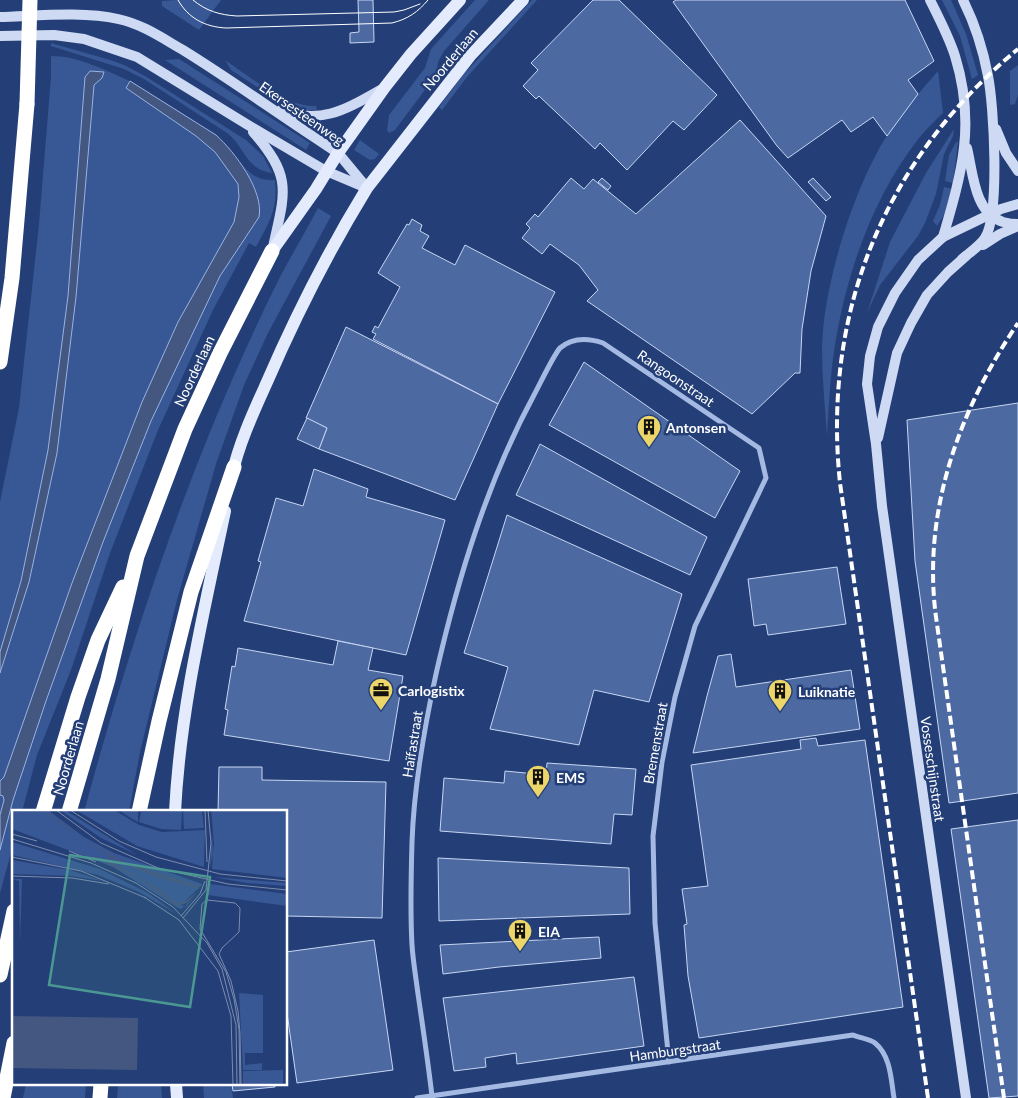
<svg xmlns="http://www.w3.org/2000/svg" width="1018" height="1098" viewBox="0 0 1018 1098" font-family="Lato,sans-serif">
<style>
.green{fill:#375795}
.water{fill:#435781;stroke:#99b3e4}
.building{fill:#4c69a1;stroke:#c7d6f3}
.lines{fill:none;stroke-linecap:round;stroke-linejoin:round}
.street{stroke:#a5bae3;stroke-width:5}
.secondary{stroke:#cedaf3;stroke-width:10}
.primary{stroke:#e4ebfc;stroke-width:12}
.highway{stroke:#fff;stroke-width:15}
.tram{stroke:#fff;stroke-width:1}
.rail{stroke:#fff;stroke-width:4;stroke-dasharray:9 4;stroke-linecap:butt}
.highway-bridge{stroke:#fff;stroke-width:15}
.labels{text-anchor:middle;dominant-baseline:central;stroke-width:5;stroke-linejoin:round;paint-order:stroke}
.street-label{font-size:14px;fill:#fff;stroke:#243f77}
.poi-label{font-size:14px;font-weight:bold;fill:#fff;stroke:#243f77;text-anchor:start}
.inset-road{fill:none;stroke:#7c8cad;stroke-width:1}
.view{fill:#4b9892;fill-opacity:0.15;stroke:#4b9892;stroke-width:2.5}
.inset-edge{fill:none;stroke:#fff;stroke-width:2.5}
</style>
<rect width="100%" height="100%" fill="#243f77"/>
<g class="green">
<path d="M177 0H221L199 30 162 6V1Z"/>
<path d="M475 0H489L444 51 438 62 436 75 395 130 389 133 387 130 389 115 425 68 431 49Z"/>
<path d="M532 0H537L467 77 442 110 439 107 464 74Z"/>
<path d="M942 0H951L966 34 978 75 972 79 960 36Z"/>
<path d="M51 43 110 60 124 65 145 76 246 140 263 156 272 173C245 169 246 148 227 133L144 79 124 69 51 46Z"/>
<path d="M51 56C78 56 105 70 130 81L127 84 213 141 241 174 244 238C269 207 258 197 243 165 251 176 261 181 275 180 278 209 270 221 256 247L249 243 213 310 158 430 110 553 71 670 37 755 22 812H14V842L0 893V502L19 408 39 224 51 77Z"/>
<path d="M179 59 310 143 306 150 165 60Z"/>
<path d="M225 60C249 76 287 108 316 106L317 110H303L283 104 231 70Z"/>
<path d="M1018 65V95L1015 104 1010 105V71Z"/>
<path d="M938 71 943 113C935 121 926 129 919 138 873 197 847 271 835 345 830 375 829 406 827 436 825 407 822 378 822 349 823 286 853 190 886 137 901 113 920 92 938 71Z"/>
<path d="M954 129 953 136 944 154 936 194 925 223 918 236 880 285 867 313 890 242 926 173Z"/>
<path d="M360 140 379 154 375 159 370 160 354 150Z"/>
<path d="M956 142H958L953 183 945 181 949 155Z"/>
<path d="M944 187 952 189 944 215 937 226 933 221 940 205Z"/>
<path d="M318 208 331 216 268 333 244 385 216 464 177 600 140 752 129 812H84C133 631 196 445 280 277 292 254 306 231 318 208Z"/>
<path d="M26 1084H86L85 1098H23Z"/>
<path d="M118 1084H161L162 1098H117Z"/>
<path d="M203 1084H231L233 1098H204Z"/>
</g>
<g class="water">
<path d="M90 71 104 72 102 78 94 85 76 297 57 453 29 582 0 673V652L21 581 48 450 68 296 85 77Z"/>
<path d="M130 81 216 135C235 152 264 191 259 217L220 276 151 421 103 542 46 701 13 800 0 850V815L4 800 3 796 0 795V781L4 777 72 583 142 402 178 322 234 222 239 197 238 184 215 152 196 136 126 88Z"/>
</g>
<g class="building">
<path d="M358 0H373L374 42 350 43V33L359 32Z"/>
<path d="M593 0H619L717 95 684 130 673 121 627 170 600 143 595 149 539 96 536 99 523 86 538 70 531 63Z"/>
<path d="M676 0H905L934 61 908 80 918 94 887 136 873 117 851 132 842 120 788 158 777 146 673 2Z"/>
<path d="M740 120 826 216 811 271 802 329 800 373H795L752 414 587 301 598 290 579 265 550 244 542 254 522 238 530 228 526 224 535 214 538 217 571 178 584 189 593 179 636 214Z"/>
<path d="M602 178 611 186 608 190 598 182Z"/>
<path d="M813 178 831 197 826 201 808 182Z"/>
<path d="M412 219 422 225 420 231 429 236 422 248 455 265 465 245 555 292 498 404 373 339 376 334 372 332 375 326 378 328 400 287 378 273 407 224 409 225Z"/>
<path d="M346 327 498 404 455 500 319 449 327 428 306 418Z"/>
<path d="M584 362 740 471 715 518 549 425Z"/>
<path d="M1018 403V793L949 803 915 561 907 420Z"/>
<path d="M307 418 327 428 319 449 297 439Z"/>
<path d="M540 444 707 537 690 575 516 495Z"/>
<path d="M314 469 368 489 366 497 445 520 406 655 244 621 261 562 258 561 276 498 303 506Z"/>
<path d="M507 515 682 594 649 702 594 690 579 745 490 729 508 667 464 653Z"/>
<path d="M837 567 846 624 768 635 766 624 754 626 748 579Z"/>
<path d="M338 641 373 648 368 670 403 676 389 761 224 735 228 710 225 709 232 666 235 667 238 648 333 665Z"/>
<path d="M731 654 736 687 851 670 860 729 693 753 707 696 718 656Z"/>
<path d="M816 738 818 746 865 740 903 1007 699 1038 688 976 684 925 687 924 682 889 708 886 691 765 801 749 800 740Z"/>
<path d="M547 763 636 769 632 815 614 814 611 844 440 831 444 778 504 783 505 771 546 775Z"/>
<path d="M219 767H262V780L386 782 382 918 286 916V812H218Z"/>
<path d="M1018 820V1096L989 1098 951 829Z"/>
<path d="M438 858 629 868 630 914 439 921Z"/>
<path d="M599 937 601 958 499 967 443 974 440 945Z"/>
<path d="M374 940 393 1070 297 1083 286 1006V952Z"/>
<path d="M634 977 644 1046 517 1064 516 1053 485 1058 486 1067 454 1071 443 998Z"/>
<path d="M232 1084H275V1087L233 1091Z"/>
</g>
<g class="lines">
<g class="street">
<path d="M432 1096C428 1062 423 1028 418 994 416 978 413 961 412 945 410 911 411 876 412 842 414 785 424 729 436 674 458 578 487 482 534 395 540 384 553 356 560 348 573 337 588 338 603 343L759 448 766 478 695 626 675 697 662 762 653 836 655 923 669 1062"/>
<path d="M417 1098 853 1035C860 1038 870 1039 875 1043 891 1056 891 1080 894 1098"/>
</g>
<g class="secondary">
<path d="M930 0C939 18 949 37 955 56 976 124 962 172 943 237"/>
<path d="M0 17C36 16 83 11 118 19 142 24 162 38 183 50 230 79 274 111 320 141L338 153 367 188"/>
<path d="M0 36 54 35 84 39 137 57 248 125 326 171 364 187"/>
<path d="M281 110C321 126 348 108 382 89"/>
<path d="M996 129 1006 153 1018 171"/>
<path d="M253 132C293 177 285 192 273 247"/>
<path d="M967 148C973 172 974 213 1003 222 1007 223 1013 224 1018 224"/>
<path d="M983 245 1000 234 1018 226"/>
<path d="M962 259C969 253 980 246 985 238 1000 214 994 106 988 76 983 49 975 24 963 0"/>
<path d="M878 438 897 353 911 323 927 295 948 272 966 256"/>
<path d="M966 1098 882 506 876 444 867 384 870 356 878 327 895 293 918 260 943 237 1001 209 1018 204"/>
</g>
<g class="primary">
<path d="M272 251 316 189 338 153 385 87 411 54 460 0"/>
<path d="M232 475C239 443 254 411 267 382 296 315 329 250 367 188L470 56 523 0"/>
<path d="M175 812C180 710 204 611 225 511"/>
<path d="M176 1084 177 1098"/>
</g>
<g class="highway">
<path d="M0 362 12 278 27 104"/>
<path d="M43 812 78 697 98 640 123 587"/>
<path d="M69 812 108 679 137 556 185 429 220 353 272 251"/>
<path d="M139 812 159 721 191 592 234 467"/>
<path d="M0 975 14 911"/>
<path d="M3 1098 14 1043"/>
<path d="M100 1098 101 1084"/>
</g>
<g class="tram">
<path d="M178 0C188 18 205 27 226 28L392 23C408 19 418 12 428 0"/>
<path d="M193 0C206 11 220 15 237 16L394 12 404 10 420 4"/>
</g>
<g class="rail">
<path d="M928 1098 840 483C822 312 885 159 1018 49"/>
<path d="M1004 1098 936 617C922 512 959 410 1018 323"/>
</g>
<path class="highway-bridge" d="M27 104 30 0"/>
</g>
<defs>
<symbol id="building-pin" viewBox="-11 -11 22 30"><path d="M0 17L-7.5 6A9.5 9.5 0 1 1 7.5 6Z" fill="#edd669" stroke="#243f77"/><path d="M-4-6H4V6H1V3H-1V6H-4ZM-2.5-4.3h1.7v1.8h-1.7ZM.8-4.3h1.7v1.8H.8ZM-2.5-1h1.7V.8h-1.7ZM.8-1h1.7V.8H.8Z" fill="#111"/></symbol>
<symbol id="office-pin" viewBox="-11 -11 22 30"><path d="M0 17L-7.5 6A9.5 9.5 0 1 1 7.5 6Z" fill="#edd669" stroke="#243f77"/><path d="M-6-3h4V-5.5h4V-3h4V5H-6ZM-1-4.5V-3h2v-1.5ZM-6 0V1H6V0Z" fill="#111"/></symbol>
</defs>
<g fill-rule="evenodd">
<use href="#building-pin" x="635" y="413" width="28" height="38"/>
<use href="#office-pin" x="367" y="676" width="28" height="38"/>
<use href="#building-pin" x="766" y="677" width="28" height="38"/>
<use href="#building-pin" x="524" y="763" width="28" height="38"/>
<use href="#building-pin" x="506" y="917" width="28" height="38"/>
</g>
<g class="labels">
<g class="street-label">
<text transform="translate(450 59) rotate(-50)">Noorderlaan</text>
<text transform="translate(302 113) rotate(35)">Ekersesteenweg</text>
<text transform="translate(194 371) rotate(-65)">Noorderlaan</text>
<text transform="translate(676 378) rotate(34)">Rangoonstraat</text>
<text transform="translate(655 743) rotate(-80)">Bremenstraat</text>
<text transform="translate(412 744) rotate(-81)">Haïfastraat</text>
<text transform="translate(68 758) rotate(-74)">Noorderlaan</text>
<text transform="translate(933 769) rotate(82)">Vosseschijnstraat</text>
<text transform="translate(675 1050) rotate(-8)">Hamburgstraat</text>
</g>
<g class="poi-label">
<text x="666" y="427">Antonsen</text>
<text x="398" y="690">Carlogistix</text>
<text x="798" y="691">Luiknatie</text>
<text x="556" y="777">EMS</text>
<text x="538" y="931">EIA</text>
</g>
</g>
<g transform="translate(12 810)">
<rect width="275" height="275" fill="#243f77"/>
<path d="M0 0H36L72 27 102 43 190 74 186 83 175 96 171 98 185 84 190 75 168 96 172 95 170 99 166 98 101 57 0 19ZM48 0H53L125 45 89 28ZM64 0H102L127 15 150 22 193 20 192 57 125 36ZM107 0H126V12L117 7ZM171 0H190L192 18 172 19ZM199 0H275V68L200 59 201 44 198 58 200 20 201 43 202 33ZM170 1 169 20 149 19 127 12 129 2ZM0 32 88 59 136 83 165 104 127 82 86 65 0 45ZM0 50 58 60 91 71 59 66 0 64ZM201 67 275 73V76L235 73ZM0 69H10L8 135 7 71ZM198 74 275 84V96L196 85ZM227 183 251 185V243H233V255L250 253V260H231ZM271 260V275H231V261Z" fill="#375795"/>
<path d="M31 0H33L65 25 114 53 187 76V79L139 65 99 48V52L144 77 165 93 174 91 185 82 175 93 165 96 127 69 77 45 96 51 98 46 55 19ZM0 206 126 208 125 260 0 258Z" fill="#435781"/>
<path class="inset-road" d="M44 0 89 33 146 58 216 74 275 80M58 0 107 31 144 47 208 64 275 71M193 0 195 52M0 24 25 31M0 29 79 53 124 73 161 97M57 41 84 52M0 47 69 61 134 88M0 66 60 68 97 74M132 87 167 110 206 161 219 206 221 275M161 97 195 133 210 159 224 215 225 275M169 106 188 84 193 71M171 108 194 80 199 33 196 0M228 275 227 219 222 189 214 162 188 119 190 94 195 90 223 93 228 98 227 122 210 138 207 144 219 171 226 201 228 223 229 275"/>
<path class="view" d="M58 45 198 67 178 197 37 175Z"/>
<rect width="275" height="275" class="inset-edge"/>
</g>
</svg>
